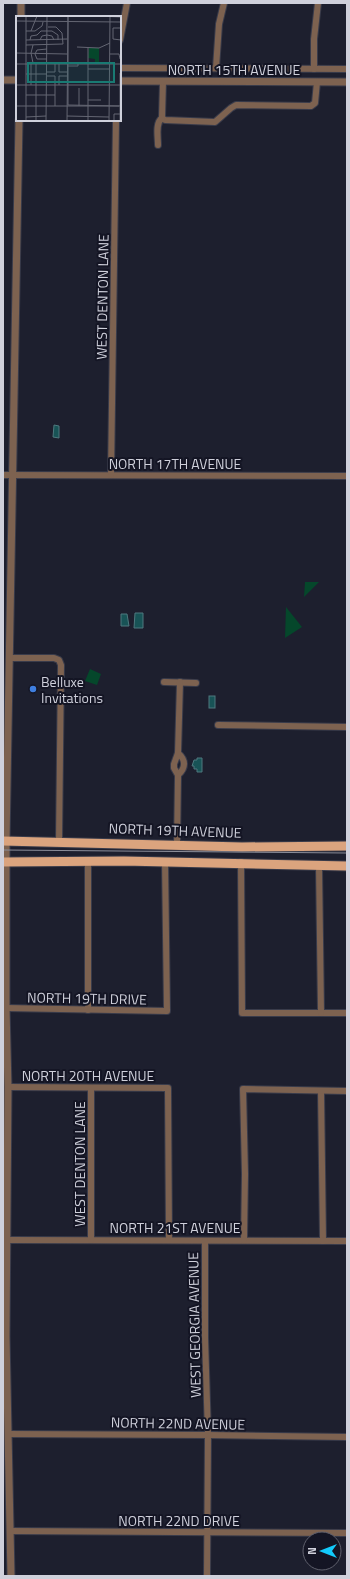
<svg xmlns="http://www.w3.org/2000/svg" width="350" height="1579" viewBox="0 0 350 1579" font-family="'Titillium Web',sans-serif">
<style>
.green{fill:#05472b}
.water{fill:#185356;stroke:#4f787e}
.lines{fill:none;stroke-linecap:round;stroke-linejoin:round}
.minor-casing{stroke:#393b4a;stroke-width:8}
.tertiary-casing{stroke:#393b4a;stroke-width:9}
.primary-casing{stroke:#393b4a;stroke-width:11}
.minor{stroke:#7d6250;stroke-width:6}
.tertiary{stroke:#7d6250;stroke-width:7}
.primary{stroke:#dba47e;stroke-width:9}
.tram{stroke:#8b8d99;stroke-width:1}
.shop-dot{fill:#3f7fe0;stroke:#141524;stroke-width:1.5}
.labels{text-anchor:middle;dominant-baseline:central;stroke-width:4;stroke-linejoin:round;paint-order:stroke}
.street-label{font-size:14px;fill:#cfd0db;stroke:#141524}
.poi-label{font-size:14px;fill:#cfd0db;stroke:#141524;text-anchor:start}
.inset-road{fill:none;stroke:#646673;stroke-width:1}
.view{fill:#197a73;fill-opacity:0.15;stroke:#197a73;stroke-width:2}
.inset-edge{fill:none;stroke:#cfd0db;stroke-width:2}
</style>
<rect width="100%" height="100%" fill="#1d1f2e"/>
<g class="green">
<path d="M305 582H319L304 597Z"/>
<path d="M286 607 302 627 285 638Z"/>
<path d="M90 669 101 674 97 685 85 681Z"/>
</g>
<g class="water">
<path d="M54 425 59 426V438L53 437Z"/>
<path d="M135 613H143V628H134Z"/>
<path d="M121 614H127L129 626H121Z"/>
<rect x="209" y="696" width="6" height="12"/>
<path d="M197 758H202V772H197V769H194V766H192L194 760H197Z"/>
</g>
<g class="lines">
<defs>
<g id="minor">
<path d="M120 40 127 3"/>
<path d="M120 68 347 69"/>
<path d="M216 68 219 24 224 3"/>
<path d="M314 69V39L318 3"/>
<path d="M163 81 162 118 165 120 215 122 231 108 236 105 311 106 315 103 317 82"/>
<path d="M158 145C158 137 155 123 162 118"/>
<path d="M3 475 347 476"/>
<path d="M111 475 116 120"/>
<path d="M9 658H54L59 660 61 665 59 842"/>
<path d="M164 682 196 683"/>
<path d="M218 725 347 727"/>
<path d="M178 775C186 768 186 760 178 753"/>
<path d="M177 846 178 775 174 768V764L178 753 180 682"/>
<path d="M88 860V1010"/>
<path d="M241 862 242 1013H347"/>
<path d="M319 866 321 1013"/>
<path d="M6 1008 167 1011 165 861"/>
<path d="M8 1087 168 1088 169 1240"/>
<path d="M321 1091 323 1241"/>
<path d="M8 1240 347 1241"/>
<path d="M91 1240V1088"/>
<path d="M244 1240 245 1174 243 1089 347 1091"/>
<path d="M205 1241V1337L208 1435 207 1576"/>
<path d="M8 1434 208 1435 347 1437"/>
<path d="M10 1531 347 1533"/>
</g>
<g id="tertiary">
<path d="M21 17V3"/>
<path d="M3 80H17"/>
<path d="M120 81 347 82"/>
<path d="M11 1576 6 1336 8 1087 6 1008V841L19 120"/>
</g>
<g id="primary">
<path d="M3 841 242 847 347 846"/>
<path d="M3 862 124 861 347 866"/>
</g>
</defs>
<use href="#minor" class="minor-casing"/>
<use href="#tertiary" class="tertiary-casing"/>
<use href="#primary" class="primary-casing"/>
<use href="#minor" class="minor"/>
<use href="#tertiary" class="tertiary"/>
<use href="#primary" class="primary"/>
<path class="tram" d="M3 850 347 853"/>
</g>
<circle class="shop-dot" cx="33" cy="689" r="4"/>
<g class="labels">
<g class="street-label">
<text x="234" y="69">NORTH 15TH AVENUE</text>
<text transform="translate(102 297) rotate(-89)">WEST DENTON LANE</text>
<text x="175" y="463">NORTH 17TH AVENUE</text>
<text transform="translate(175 830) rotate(2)">NORTH 19TH AVENUE</text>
<text transform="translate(87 998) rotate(1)">NORTH 19TH DRIVE</text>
<text x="88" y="1075">NORTH 20TH AVENUE</text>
<text transform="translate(79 1164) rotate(-90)">WEST DENTON LANE</text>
<text x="175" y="1227">NORTH 21ST AVENUE</text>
<text transform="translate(194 1325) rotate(-91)">WEST GEORGIA AVENUE</text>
<text transform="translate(178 1423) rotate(1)">NORTH 22ND AVENUE</text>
<text x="179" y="1520">NORTH 22ND DRIVE</text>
</g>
<g class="poi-label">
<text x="41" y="681">Belluxe<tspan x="41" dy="16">Invitations</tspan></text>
</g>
</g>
<g transform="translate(16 16)">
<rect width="105" height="105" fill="#1d1f2e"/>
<path d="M73 32H83V46H79V43L72 42Z" fill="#05472b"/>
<path class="inset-road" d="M52 0V89L105 90M80 0 105 1M0 5 105 6M105 12H97V23L105 24M10 15H19L26 10 27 6M15 15 21 0M10 24 51 23M14 24 15 20 21 19 25 15H36L42 19V24M24 24 26 20 31 19 36 20 38 24M10 29 47 28 46 17 40 11H32M17 29 15 37 17 47M61 31 83 32 94 27M31 33 21 34 19 38 21 43H31M0 37 51 38M94 38H103L104 43M43 47V56H51M0 48H105M52 50H62V47M72 53H93M31 56H39V47M10 58H31M31 60H39V90M0 69H105M15 69V48M43 69V60H51M10 79H39M72 84H85M0 90H105M63 90V72M104 90V57M104 91V105M51 100 93 101M10 101 30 100M10 105V0M20 105V47M30 105 31 0M51 105 52 0M72 105V31M93 105 94 0M98 105V98H104"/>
<path class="view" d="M12 47H98V66H12Z"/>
<rect width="105" height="105" class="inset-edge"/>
</g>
<rect width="350" height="1579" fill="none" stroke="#cfd0db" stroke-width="8"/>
<g transform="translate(322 1551) rotate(270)"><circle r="19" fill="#141524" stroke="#5f606d"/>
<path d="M0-3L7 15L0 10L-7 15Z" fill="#13cafb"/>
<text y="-6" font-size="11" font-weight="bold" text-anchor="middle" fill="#cfd0db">N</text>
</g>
</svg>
